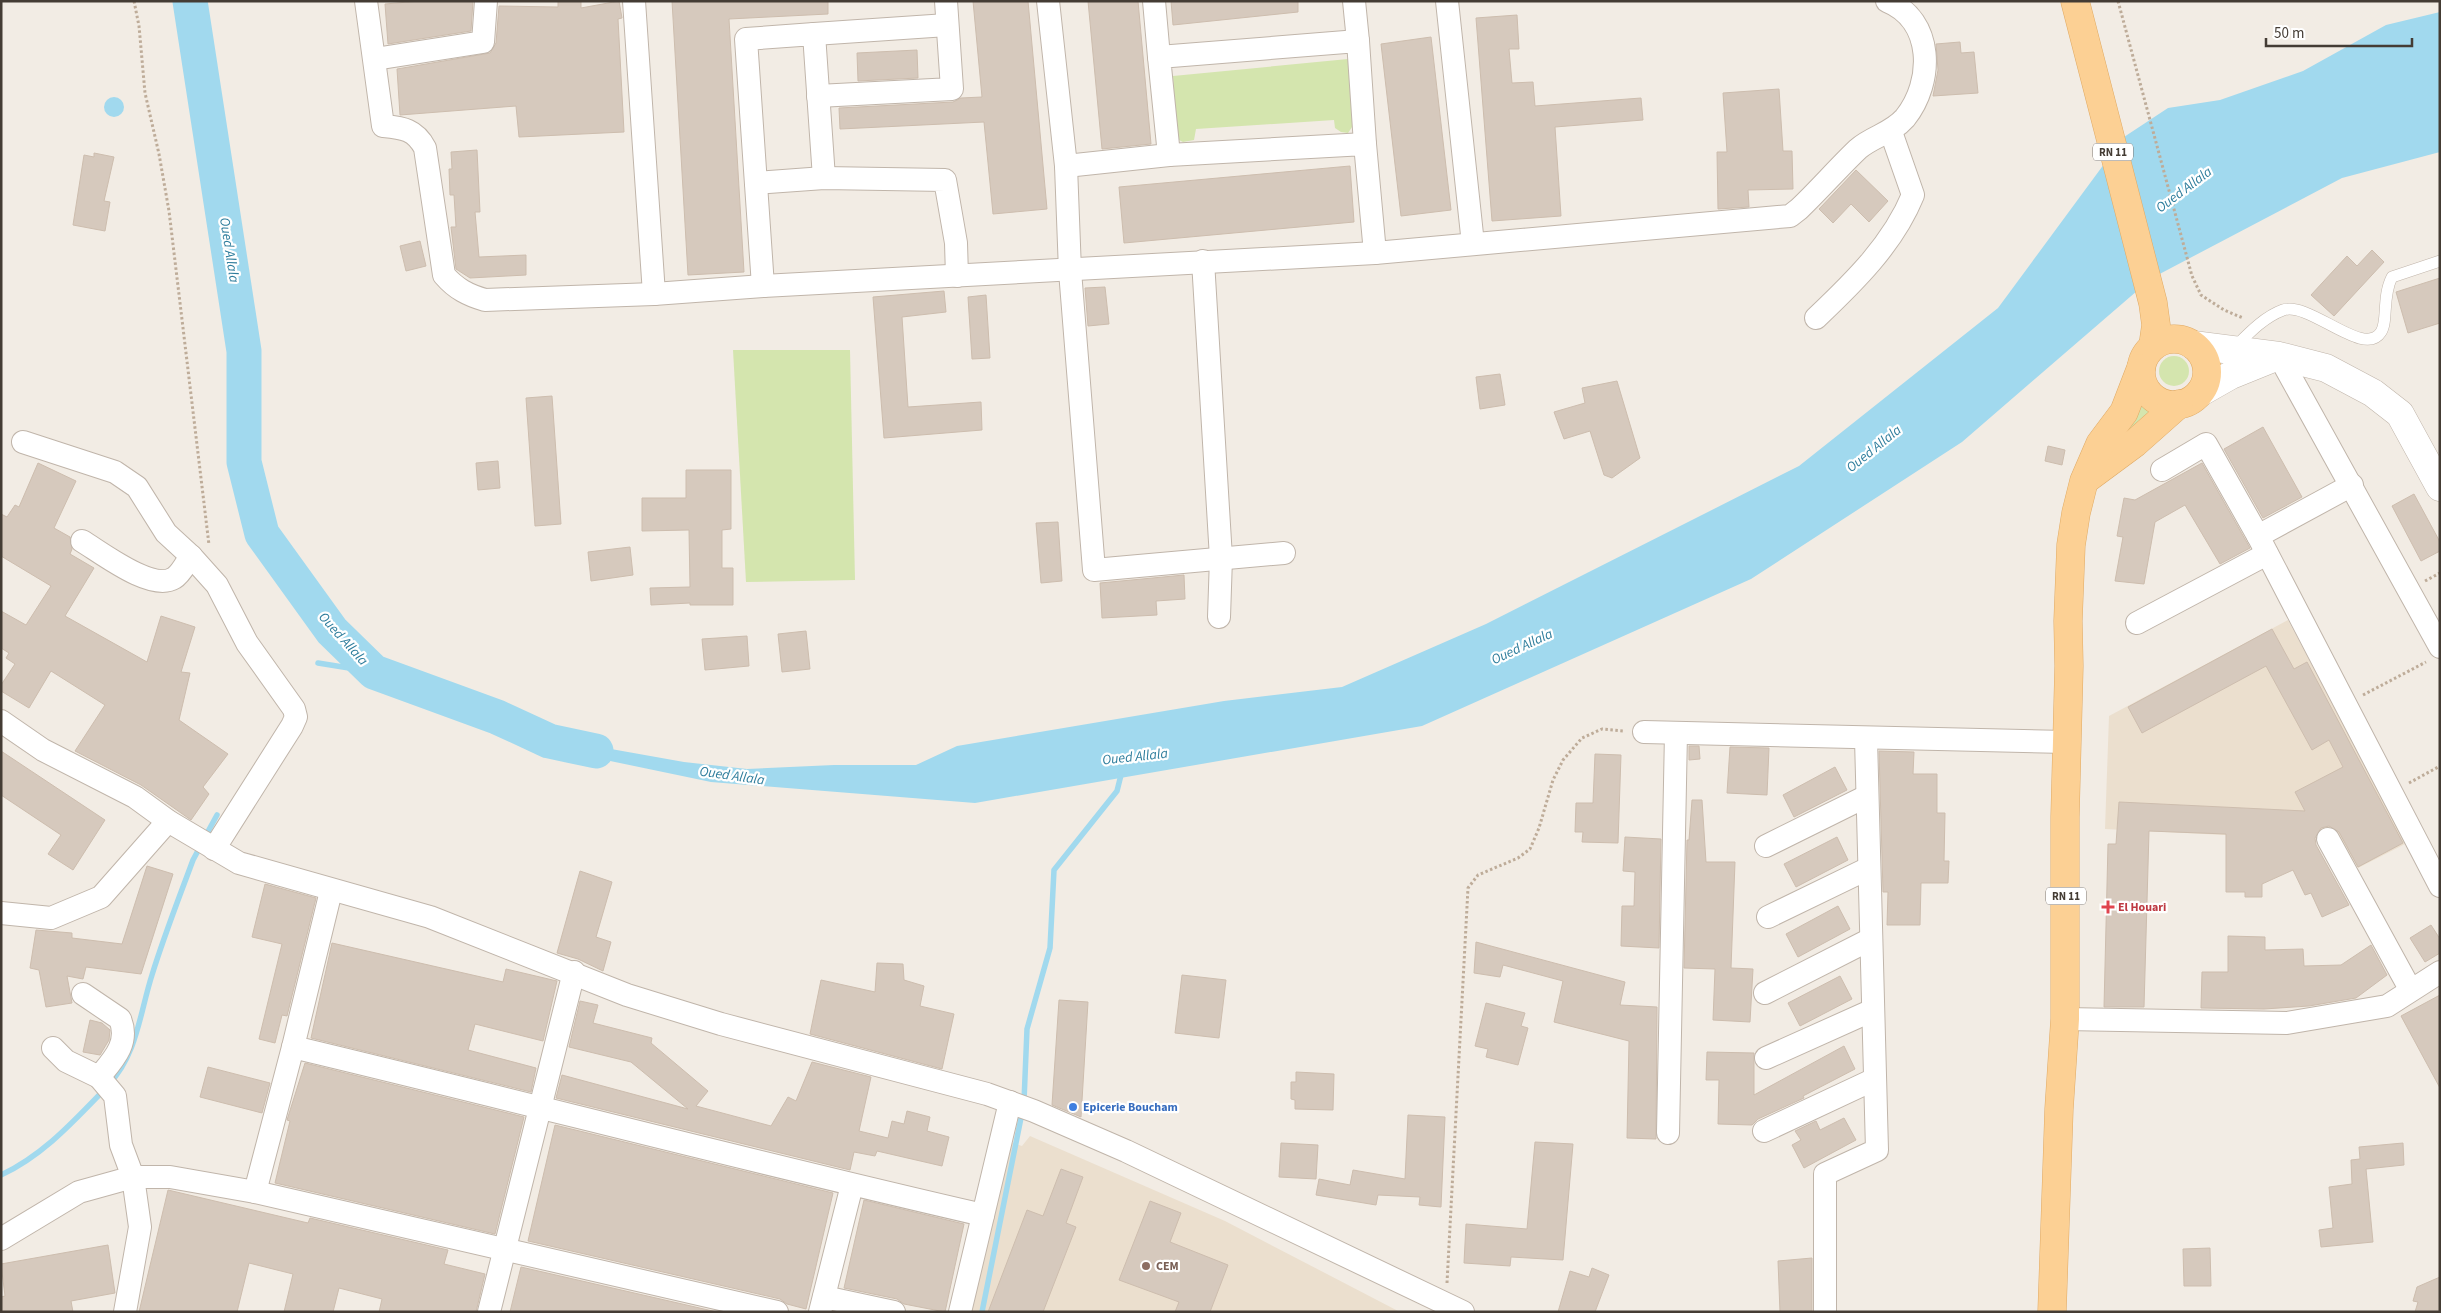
<svg xmlns="http://www.w3.org/2000/svg" width="2441" height="1313" viewBox="0 0 2441 1313" font-family="'Source Sans 3',sans-serif">
<style>
.education{fill:#ebdfce}
.green{fill:#d4e5ae}
.water{fill:#a1d9ee}
.lines{fill:none;stroke-linecap:round;stroke-linejoin:round}
.stream{stroke:#a1d9ee;stroke-width:5.5}
.river{stroke:#a1d9ee;stroke-width:35}
.building{fill:#d6c9bd;stroke:#cdbdae}
.service-casing{stroke:#c0b5aa;stroke-width:12}
.minor-casing{stroke:#c0b5aa;stroke-width:24}
.tertiary-casing{stroke:#c0b5aa;stroke-width:29}
.primary-casing{stroke:#e0aa64;stroke-width:29}
.path{stroke:#beac99;stroke-width:3;stroke-dasharray:2.5 2.5;stroke-linecap:butt}
.service{stroke:#fff;stroke-width:11}
.minor{stroke:#fff;stroke-width:22}
.tertiary{stroke:#fff;stroke-width:28}
.primary{stroke:#fcd094;stroke-width:28}
.health-dot{fill:#e0444e;stroke:#fff;stroke-width:2}
.shop-dot{fill:#3f7fe0;stroke:#fff;stroke-width:2}
.education-dot{fill:#8d6e63;stroke:#fff;stroke-width:2}
.labels{text-anchor:middle;dominant-baseline:central;stroke-width:4.5;stroke-linejoin:round;paint-order:stroke}
.shield{fill:#fff;stroke:#7c7671;stroke-width:1}
.shield-label{font-size:11px;font-weight:bold;fill:#443c34}
.health-label{font-size:12px;font-weight:bold;fill:#be3a42;stroke:#fff;text-anchor:start}
.shop-label{font-size:12px;font-weight:bold;fill:#366cbe;stroke:#fff;text-anchor:start}
.education-label{font-size:12px;font-weight:bold;fill:#785e54;stroke:#fff;text-anchor:start}
.water-label{font-size:14px;font-style:italic;fill:#2e7d9c;stroke:#fff}
</style>
<rect width="100%" height="100%" fill="#f2ece4"/>
<g class="education">
<path d="M2288 620 2407 843 2358 868 2333 826 2305 839 2105 829 2109 716Z"/>
<path d="M1030 1136 1225 1221 1400 1312H969L1007 1141 1022 1146Z"/>
</g>
<g class="green">
<path d="M1348 59 1354 124 1348 133 1341 132 1335 128 1334 120 1196 129 1194 140 1183 142 1177 139 1173 76Z"/>
<path d="M733 350H850L855 580 746 582Z"/>
<circle cx="2174" cy="371" r="15"/>
<path d="M2143 396 2159 410 2101 460Z"/>
</g>
<g class="water">
<path d="M2440 12V152L2342 178 2152 278 1962 442 1751 579 1422 726 975 803 711 782 567 752 549 741 583 744 684 762 747 769 834 765H916L957 746 1224 701 1342 687 1486 624 1799 466 1998 308 2124 137 2168 108 2220 100 2303 71 2386 25Z"/>
<circle cx="114" cy="107" r="10"/>
</g>
<g class="lines">
<g class="stream">
<path d="M318 663 374 672"/>
<path d="M205 837 217 815"/>
<path d="M109 1084C137 1055 140 1012 152 975 164 936 179 898 193 860L201 845"/>
<path d="M1024 1101 1027 1029 1050 948 1054 870 1117 791 1122 771"/>
<path d="M1 1175C42 1156 72 1123 103 1091"/>
<path d="M982 1312 1022 1113"/>
</g>
<path class="river" d="M190 1 244 351V462L262 534 332 631 374 672 497 717 549 741 596 751"/>
</g>
<g class="building">
<path d="M420 1H473L471 31 388 44 385 4Z"/>
<path d="M558 1H581V8L619 1 622 18 618 19 624 132 519 137 516 106 400 115 397 69 490 53 496 43 499 6 558 7Z"/>
<path d="M672 1H828V14L729 19 744 272 688 275Z"/>
<path d="M973 1H1028L1047 209 993 214 984 122 840 129 839 108 953 102 961 98 982 97Z"/>
<path d="M1088 1H1138L1151 144 1102 149Z"/>
<path d="M1171 1H1298V12L1173 25Z"/>
<path d="M1517 15 1519 49H1509L1512 83 1533 82 1535 106 1641 98 1643 120 1555 127 1561 216 1492 221 1476 18Z"/>
<path d="M1431 37 1451 210 1401 216 1381 44Z"/>
<path d="M1960 42 1961 53 1974 52 1978 93 1933 96 1938 70 1936 44Z"/>
<path d="M917 50 918 78 858 81 857 53Z"/>
<path d="M1779 89 1783 151H1792L1793 189 1748 190 1749 207 1718 209 1717 152H1727L1723 93Z"/>
<path d="M477 150 480 212H475L479 257 526 255V275L470 278 456 269 451 227H456L454 195H450L449 169H452L451 152Z"/>
<path d="M94 153 114 157 104 201 110 202 105 231 73 225 84 155 94 157Z"/>
<path d="M1350 166 1354 222 1124 243 1119 187Z"/>
<path d="M1856 170 1888 201 1869 222 1851 204 1833 223 1819 209Z"/>
<path d="M420 241 426 266 406 271 400 246Z"/>
<path d="M2372 250 2384 262 2334 316 2311 295 2347 256 2357 266Z"/>
<path d="M2440 278V323L2408 333 2396 292Z"/>
<path d="M1105 287 1109 324 1088 326 1085 288Z"/>
<path d="M944 291 946 312 902 317 908 407 981 402 982 430 884 438 873 297Z"/>
<path d="M986 295 990 358 972 359 968 297Z"/>
<path d="M1500 374 1505 405 1480 409 1476 377Z"/>
<path d="M1617 381 1640 458 1612 478 1604 475 1590 431 1564 439 1554 412 1585 403 1582 388Z"/>
<path d="M552 396 561 524 535 526 526 398Z"/>
<path d="M2263 427 2302 497 2263 518 2224 449Z"/>
<path d="M2048 446 2065 450 2062 465 2045 461Z"/>
<path d="M498 461 500 488 478 490 476 463Z"/>
<path d="M38 463 76 481 54 528 70 537 72 549 70 554 94 568 65 616 147 662 161 616 195 627 181 672 190 673 179 720 228 754 203 787 209 794 191 820 141 785 75 751 105 705 51 671 29 708 1 691V685L15 664 6 658 9 653 1 648V611L26 625 51 586 1 556V514L7 517 15 505 19 507Z"/>
<path d="M2202 463 2250 548 2220 564 2185 505 2155 522 2144 584 2115 581 2123 537 2117 536 2124 498 2135 500Z"/>
<path d="M686 470H731V529L722 530V568H733V605H690V603L651 605 650 588 690 587 689 530 642 531V498H686Z"/>
<path d="M2414 494 2440 542V551L2421 561 2392 506Z"/>
<path d="M1058 522 1062 581 1041 583 1036 523Z"/>
<path d="M630 547 633 575 591 581 588 552Z"/>
<path d="M1184 575 1185 599 1156 601 1157 615 1102 618 1100 583Z"/>
<path d="M2272 629 2294 669 2307 662 2403 843 2358 867 2339 832 2329 826 2321 828 2315 838 2316 845 2349 905 2322 917 2311 893 2305 895 2293 870 2262 884V897H2245V892H2226V834L2149 831 2144 1007H2104L2108 844H2116L2119 802 2305 811 2295 792 2343 767 2329 740 2312 750 2266 666 2142 733 2128 707Z"/>
<path d="M806 631 810 669 782 672 778 634Z"/>
<path d="M747 636 749 666 705 670 702 639Z"/>
<path d="M1689 746H1699L1700 759 1689 760Z"/>
<path d="M1730 747 1769 748 1767 795 1727 793Z"/>
<path d="M1 751 105 820 73 870 48 854 61 835 1 795Z"/>
<path d="M1879 751 1914 752 1913 774H1937V813H1945L1944 861H1949L1948 883H1921L1920 925H1887L1888 892H1883Z"/>
<path d="M1595 754 1621 755 1618 843 1582 842 1583 832H1575L1576 803H1593Z"/>
<path d="M1835 767 1847 790 1794 817 1783 795Z"/>
<path d="M1692 800H1702L1706 862H1735L1731 968 1753 969 1750 1022 1713 1020 1715 969 1684 968 1687 840H1689Z"/>
<path d="M1625 837 1661 839 1659 948 1621 946 1622 906H1634L1635 872 1623 871Z"/>
<path d="M1837 837 1848 860 1796 887 1784 864Z"/>
<path d="M147 866 173 874 141 974 86 967 83 979 67 976 72 1003 46 1007 39 970 30 968 36 930 72 933V938L122 944Z"/>
<path d="M580 871 612 882 596 937 611 942 603 971 578 959 557 953Z"/>
<path d="M265 884 316 898 287 1016 282 1015 275 1043 259 1039 282 944 252 937Z"/>
<path d="M1838 906 1850 929 1798 957 1786 934Z"/>
<path d="M2431 925 2440 939V953L2425 962 2410 938Z"/>
<path d="M2228 936 2265 937V950L2303 949 2304 966 2341 965 2371 945 2387 975 2356 998 2309 1006 2264 1009 2201 1008 2202 972H2228Z"/>
<path d="M1476 942 1625 982 1620 1005 1657 1007 1656 1139 1627 1138 1629 1041 1554 1022 1563 981 1503 965 1500 977 1474 973Z"/>
<path d="M332 943 503 982 506 969 557 981 543 1041 475 1024 468 1050 536 1068 531 1092 311 1038Z"/>
<path d="M877 963 903 964 904 980 924 986 920 1006 954 1014 942 1069 810 1034 821 980 875 992Z"/>
<path d="M1182 975 1226 980 1219 1038 1175 1033Z"/>
<path d="M1840 976 1852 999 1800 1026 1788 1003Z"/>
<path d="M2440 995V1088L2401 1016Z"/>
<path d="M1059 1000 1088 1002 1081 1117 1052 1105Z"/>
<path d="M580 1001 598 1005 593 1023 652 1038 651 1043 708 1091 696 1106 771 1126 788 1097 796 1101 812 1062 871 1077 859 1131 888 1138 892 1121 904 1124 907 1111 930 1117 927 1131 949 1137 942 1166 877 1151 875 1156 854 1152 850 1170 556 1098 562 1075 688 1109 631 1062 569 1047Z"/>
<path d="M1486 1003 1525 1013 1521 1026 1528 1028 1518 1065 1486 1057 1488 1049 1475 1046Z"/>
<path d="M90 1020 102 1023 110 1030 109 1040 100 1055 83 1052Z"/>
<path d="M1844 1046 1855 1069 1803 1096 1804 1098 1758 1119 1752 1125 1718 1124 1719 1080H1706L1707 1052 1754 1053V1095Z"/>
<path d="M305 1063 524 1117 495 1234 275 1183 290 1121 287 1120Z"/>
<path d="M208 1067 270 1083 262 1113 200 1097Z"/>
<path d="M1296 1072 1334 1074 1333 1110 1295 1109V1100L1291 1099V1082H1296Z"/>
<path d="M1408 1115 1445 1117 1441 1207 1419 1205 1420 1197 1378 1195 1376 1205 1316 1195 1319 1179 1350 1185 1353 1170 1405 1179Z"/>
<path d="M1844 1118 1856 1140 1804 1168 1792 1145 1801 1140 1795 1131 1816 1121 1820 1130Z"/>
<path d="M555 1125 833 1193 806 1309 787 1304 780 1299 528 1241Z"/>
<path d="M1535 1142 1573 1144 1563 1260 1511 1257 1510 1266 1464 1263 1466 1224 1527 1229Z"/>
<path d="M1281 1143 1318 1145 1316 1179 1279 1177Z"/>
<path d="M2403 1143 2404 1165 2366 1169 2373 1242 2321 1247 2319 1230 2333 1228 2329 1187 2352 1184 2351 1160 2360 1159 2359 1147Z"/>
<path d="M1061 1169 1083 1177 1066 1223 1076 1227 1043 1312H988L1027 1210 1043 1216Z"/>
<path d="M168 1190 308 1223 310 1218 448 1250 444 1264 485 1274 476 1312H379L382 1299 339 1288 333 1312H284L293 1274 249 1263 237 1312H139Z"/>
<path d="M864 1200 964 1224 945 1312 904 1304 897 1299 844 1288Z"/>
<path d="M1150 1201 1181 1213 1170 1242 1228 1265 1210 1312H1175L1179 1302 1119 1280Z"/>
<path d="M108 1245 115 1293 71 1301 73 1312H1V1297L5 1296 1 1264Z"/>
<path d="M2210 1248 2211 1286H2184L2183 1249Z"/>
<path d="M1812 1258V1312H1780L1778 1261Z"/>
<path d="M521 1267 717 1312H510Z"/>
<path d="M1592 1268 1609 1275 1595 1312H1558L1570 1271 1589 1277Z"/>
<path d="M2440 1277V1312H2415L2418 1302 2413 1301 2417 1287Z"/>
</g>
<g class="lines">
<defs>
<path id="service" d="M2235 347C2249 333 2264 317 2283 310 2310 301 2364 359 2381 332 2388 322 2382 296 2392 277L2440 261"/>
<g id="minor">
<path d="M366 1 383 126C403 128 415 129 425 148L444 275C456 289 468 295 485 300L654 294 763 286 1375 253 1790 216 1799 209C1819 190 1838 168 1858 149 1873 136 1891 134 1905 118 1934 82 1934 20 1887 1"/>
<path d="M634 1 654 294"/>
<path d="M1048 1 1066 166 1169 155 1365 144 1375 253"/>
<path d="M1154 1 1159 57"/>
<path d="M1354 1 1358 41"/>
<path d="M1447 1 1473 244"/>
<path d="M814 34 947 25"/>
<path d="M375 59 483 42 486 1"/>
<path d="M818 96 952 89 946 1"/>
<path d="M1169 155 1159 57 1358 41 1365 144"/>
<path d="M1066 166 1070 271 1094 570 1284 553"/>
<path d="M756 183 824 178 945 180 956 243 957 276"/>
<path d="M1203 261 1221 558 1219 617"/>
<path d="M763 286 746 39 814 34 824 178"/>
<path d="M1816 318C1854 282 1893 244 1913 195L1891 132"/>
<path d="M2279 356 2440 647"/>
<path d="M23 442 115 472 137 487 166 533 191 556 217 585 247 643 294 709 296 717 292 726 214 849"/>
<path d="M2162 470 2206 444 2258 536 2440 886"/>
<path d="M2258 536 2352 485"/>
<path d="M82 541C102 553 152 592 174 578 181 574 186 563 191 556"/>
<path d="M2137 623 2267 554"/>
<path d="M1 721 43 750 135 797 168 821 239 863 430 917 627 995 721 1024 987 1094 1034 1111 1126 1151 1463 1312"/>
<path d="M1644 732 2066 742"/>
<path d="M2328 839 2410 989"/>
<path d="M1766 846 1867 796"/>
<path d="M331 891 293 1047C523 1102 752 1162 983 1215"/>
<path d="M1 913 51 918 101 897 168 821"/>
<path d="M1768 917 1869 868"/>
<path d="M1765 993 1871 939"/>
<path d="M2065 1019 2287 1023 2387 1006 2440 972"/>
<path d="M53 1048 66 1061 99 1077C113 1060 130 1043 120 1019L83 994"/>
<path d="M1766 1058 1873 1010"/>
<path d="M1764 1131 1875 1079"/>
<path d="M1668 1133 1676 733"/>
<path d="M255 1192 293 1047"/>
<path d="M1 1239 79 1192 133 1177 121 1145 115 1096 99 1077"/>
<path d="M824 1297 894 1312"/>
<path d="M125 1312 140 1227 133 1177H170L255 1192 777 1312"/>
<path d="M489 1312 574 972"/>
<path d="M820 1312 852 1185"/>
<path d="M960 1312 1010 1102"/>
<path d="M1825 1312V1174L1877 1150 1866 739"/>
</g>
<g id="tertiary">
<path d="M2193 345 2279 356 2326 368 2373 393 2400 414 2440 487"/>
<path d="M2201 392 2231 375 2273 358"/>
</g>
<g id="primary">
<path d="M2075 1 2153 303 2156 325 2153 346"/>
<circle cx="2174" cy="372" r="33"/>
<path d="M2085 480 2135 443 2179 404"/>
<path d="M2052 1312 2059 1109 2065 1019V817L2069 666 2068 621 2071 545 2076 513 2084 481 2100 444 2124 412 2141 368"/>
</g>
</defs>
<use href="#service" class="service-casing"/>
<use href="#minor" class="minor-casing"/>
<use href="#tertiary" class="tertiary-casing"/>
<use href="#primary" class="primary-casing"/>
<g class="path">
<path d="M134 1 139 26 145 93 159 154 169 211 209 545"/>
<path d="M2118 1 2192 276 2201 295 2224 310 2243 318"/>
<path d="M2425 581 2440 573"/>
<path d="M2363 695 2426 662"/>
<path d="M2409 783 2440 766"/>
<path d="M1447 1283 1468 888 1478 875 1518 858 1530 849 1539 828 1553 780 1563 760 1582 738 1602 729 1624 731"/>
</g>
<use href="#service" class="service"/>
<use href="#minor" class="minor"/>
<use href="#tertiary" class="tertiary"/>
<use href="#primary" class="primary"/>
</g>
<path class="health-dot" d="M2105.5 899.5h5v5h5v5h-5v5h-5v-5h-5v-5h5z"/>
<circle class="shop-dot" cx="1073" cy="1107" r="5"/>
<circle class="education-dot" cx="1146" cy="1266" r="5"/>
<g class="labels">
<g class="shield">
<rect x="2093" y="143.5" width="40" height="17" rx="4"/>
<rect x="2046" y="887.5" width="40" height="17" rx="4"/>
</g>
<g class="shield-label">
<text x="2113" y="152">RN 11</text>
<text x="2066" y="896">RN 11</text>
</g>
<g class="health-label">
<text x="2118" y="907">El Houari</text>
</g>
<g class="shop-label">
<text x="1083" y="1107">Epicerie Boucham</text>
</g>
<g class="education-label">
<text x="1156" y="1266">CEM</text>
</g>
<g class="water-label">
<text transform="translate(2184 190) rotate(-37)">Oued Allala</text>
<text transform="translate(229 250) rotate(81)">Oued Allala</text>
<text transform="translate(1874 449) rotate(-39)">Oued Allala</text>
<text transform="translate(343 639) rotate(48)">Oued Allala</text>
<text transform="translate(1522 647) rotate(-25)">Oued Allala</text>
<text transform="translate(1135 757) rotate(-6)">Oued Allala</text>
<text transform="translate(732 776) rotate(8)">Oued Allala</text>
</g>
</g>
<rect width="2441" height="1313" fill="none" stroke="#443c34" stroke-width="5"/>
<path d="M2266 38v8h146v-8" fill="none" stroke="#443c34" stroke-width="2.5"/>
<text x="2274" y="38" font-size="15" fill="#443c34" stroke="#ffffff" stroke-width="4" paint-order="stroke">50 m</text>
</svg>
